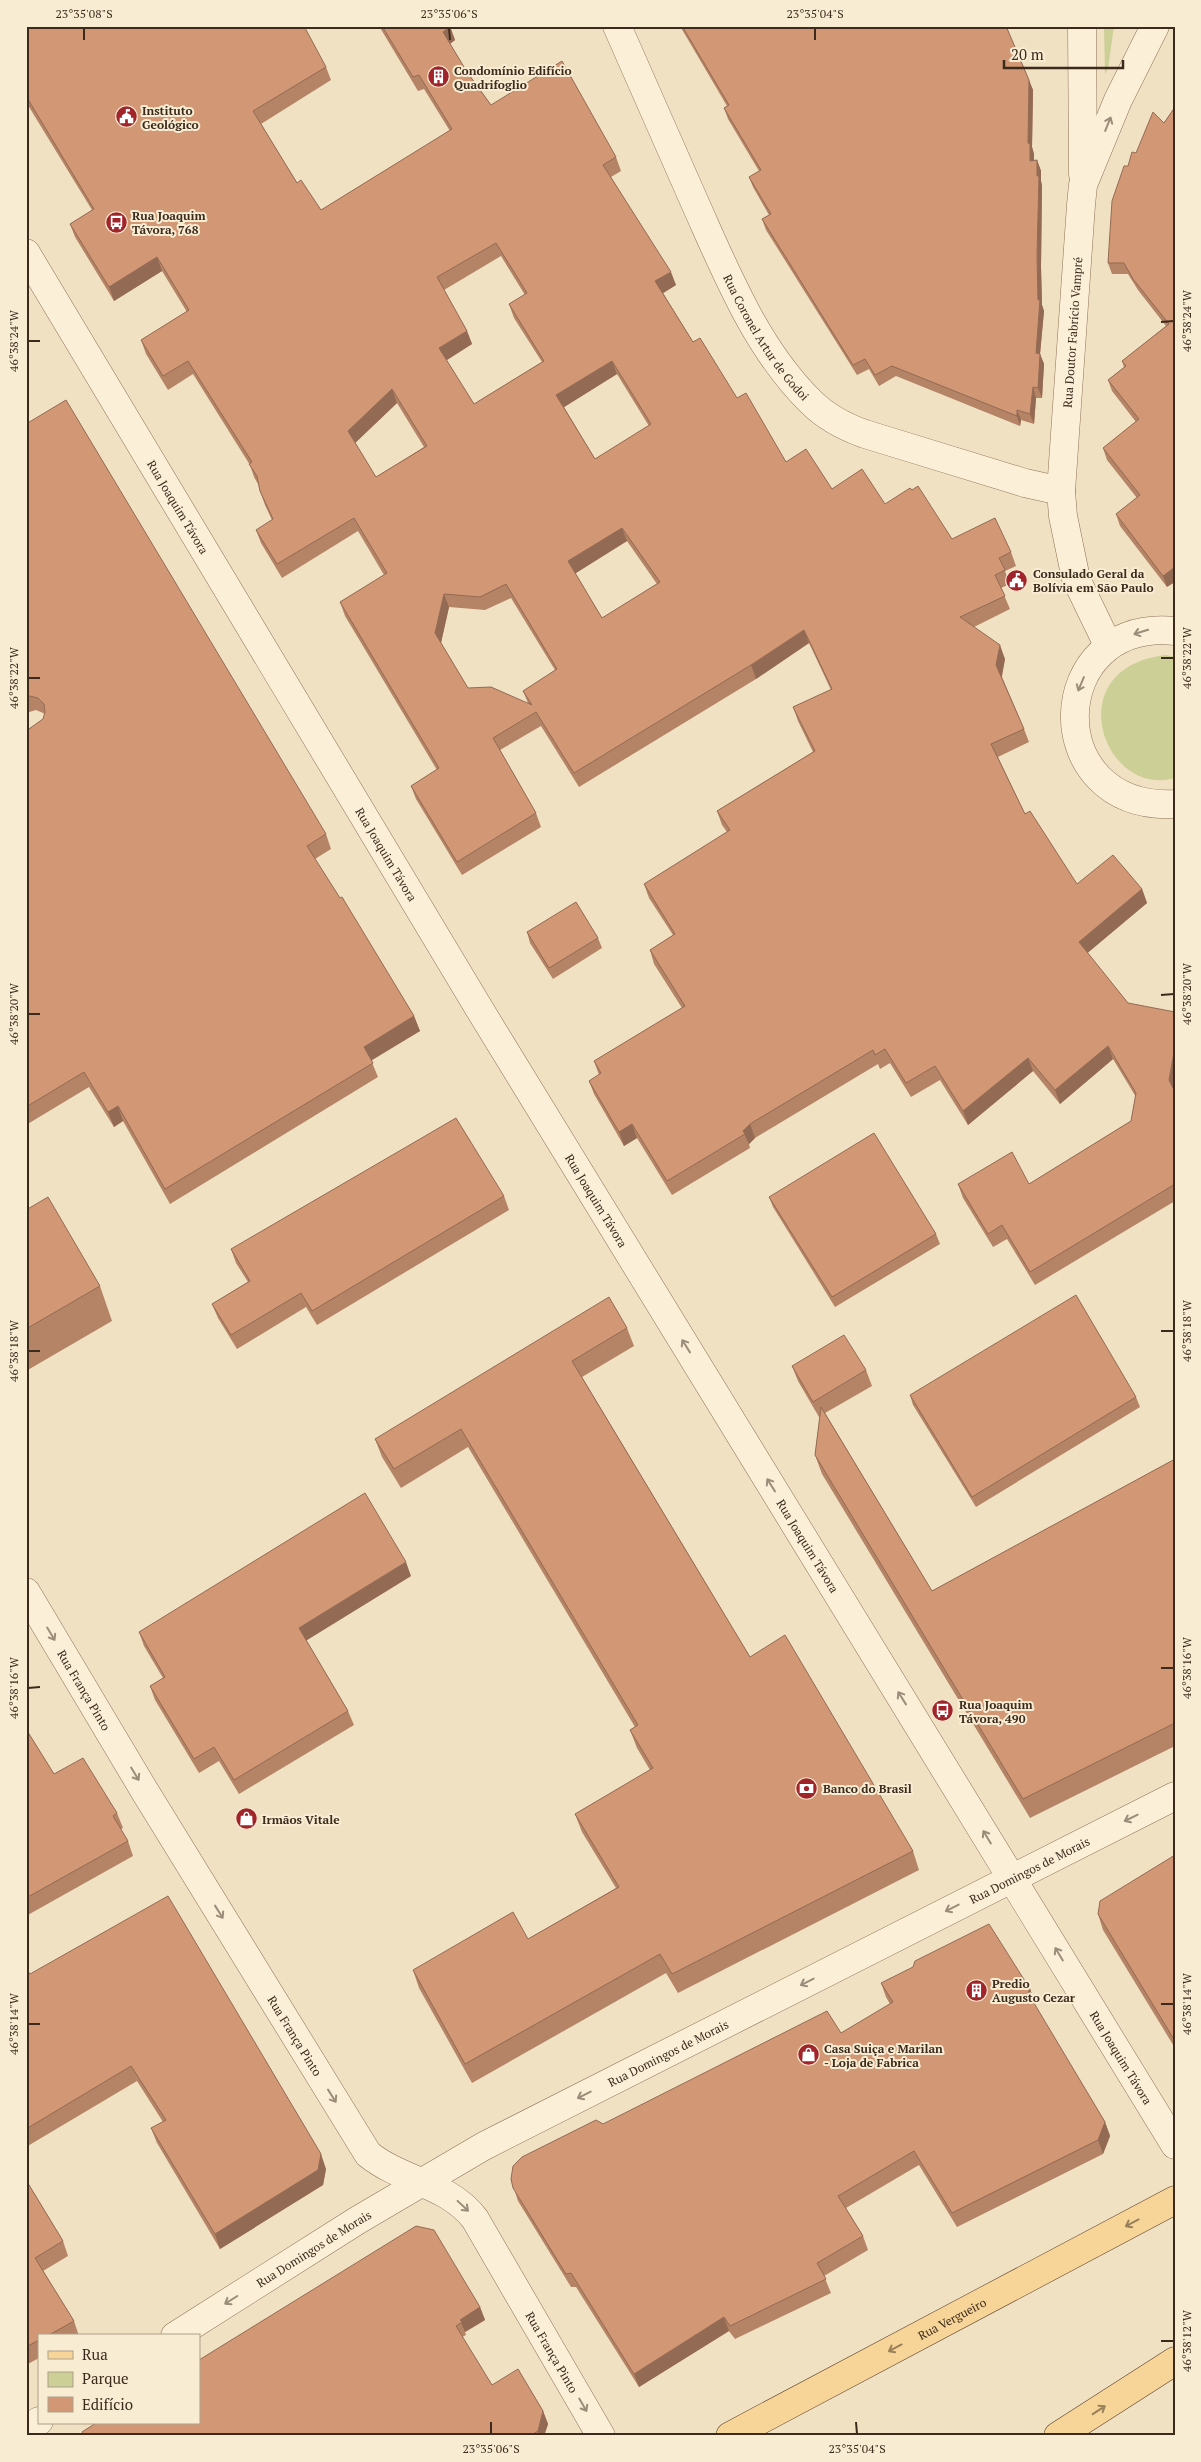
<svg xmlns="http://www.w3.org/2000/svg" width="1201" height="2462" viewBox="0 0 1201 2462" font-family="'PT Serif',serif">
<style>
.green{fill:#ccd096}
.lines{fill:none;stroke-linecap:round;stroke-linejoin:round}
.minor-casing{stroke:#8d7258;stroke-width:29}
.major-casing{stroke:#5b402d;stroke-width:29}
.minor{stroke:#fbefd7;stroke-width:28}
.major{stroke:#f7d598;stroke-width:28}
.wall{fill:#b58365;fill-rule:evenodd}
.shaded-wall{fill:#936a53}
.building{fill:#d29876;stroke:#936a53;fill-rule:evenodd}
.oneway{stroke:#9c8d7a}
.oneway2{stroke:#9a805a}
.ticks{fill:none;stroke:#3c2b1d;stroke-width:2}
.labels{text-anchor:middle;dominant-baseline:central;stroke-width:4;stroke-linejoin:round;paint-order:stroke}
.poi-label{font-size:12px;font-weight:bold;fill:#3c2b1d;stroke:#f8ecd3;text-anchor:start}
.street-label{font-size:12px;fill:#3c2b1d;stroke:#f8ecd3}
.neatline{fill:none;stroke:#3c2b1d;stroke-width:2}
.ticks-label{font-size:12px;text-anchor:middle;fill:#3c2b1d}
</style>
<rect width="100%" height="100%" fill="#f1e1c3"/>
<g class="green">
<path d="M1104 26H1114L1108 69 1105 74Z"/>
<path d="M1166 655 1175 657V778C1103 799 1057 667 1166 655Z"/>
</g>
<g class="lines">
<defs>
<g id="minor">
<path id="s1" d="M617 26C643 85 669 144 695 203 726 272 756 348 811 402 826 417 845 427 865 434L1025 483 1061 491"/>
<path d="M1082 26 1083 174"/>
<path id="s2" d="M26 253 480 1010 1175 2145"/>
<path d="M1175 631C1044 618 1039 811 1175 804"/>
<path id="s3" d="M1108 645 1076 579 1063 516 1061 491 1081 205 1083 185 1118 100 1155 26"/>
<path id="s4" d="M26 1592 144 1790 368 2154C401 2181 449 2184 475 2219L601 2436"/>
<path id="s5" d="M175 2336 358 2220 484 2146 1175 1796"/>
<path d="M26 2429 39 2421"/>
</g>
<g id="major">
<path id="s6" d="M730 2436 1175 2200"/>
<path d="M1058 2436 1175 2361"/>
</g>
</defs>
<use href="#minor" class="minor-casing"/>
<use href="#major" class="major-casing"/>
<use href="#minor" class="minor"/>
<use href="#major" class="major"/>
</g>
<g class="wall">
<path d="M26 26 326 67 331 80 261 124 297 183 321 210 450 131 424 89 418 91 379 26H450L455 40 450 44 467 72 491 105 616 157 621 171 611 177 676 285 663 293 693 342 786 462 832 489 885 504 952 539 1011 552 1016 566 1005 571 1010 584 1001 588 1010 609 974 627 1005 659 1002 677 1024 729 1029 742 998 757 1025 814 1077 884 1142 889 1147 903 1087 953 1175 1092V1201L1035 1285 1007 1239 993 1247 963 1198 958 1184H1029L1131 1121 1136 1097 1113 1059 1060 1104 1033 1071 968 1125 940 1080 911 1097 890 1063 880 1069 878 1064 755 1138 749 1144 750 1148 672 1195 637 1138 624 1146 594 1094 589 1081 599 1075 594 1061 682 1008 654 964 650 950 673 935 649 898 644 884 727 832 722 825 717 811 813 752 798 721 793 707 831 690 809 643 756 679 579 787 541 726 500 750 536 813 541 827 462 875 416 799 411 786 437 770 345 616 340 602 384 575 358 531 282 578 261 543 256 530 272 520 265 505 260 491 258 484 254 477 250 465 193 374 168 390 146 354 141 340 187 312 162 271 114 301 75 237 70 224 92 210 26 102ZM501 256 525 295 509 304 514 318 542 362 474 404 446 360 472 344 467 331 444 290ZM617 374 649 426 595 459 564 407ZM397 403 424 447 376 477 355 443ZM627 541 657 584 602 618 575 573ZM511 598 555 670 523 691 528 703 468 688 441 643 449 607 485 610Z"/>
<path d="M680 26H1006L1033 90 1032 147 1034 154V161L1037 160 1041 171V181L1042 186 1041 267 1042 305 1044 311 1040 354 1044 364 1042 398H1036L1034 424 1021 420 1020 426 896 376 879 386 869 369 857 375 766 230 762 219 769 215 753 187 749 177 759 171 728 119 724 108 727 106Z"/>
<path d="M1175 107 1167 587 1120 526 1116 514 1137 498 1107 460 1103 448 1136 422 1112 391 1108 380 1124 367 1122 361 1166 326 1138 290 1128 274H1112L1108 263 1128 166 1136 153 1164 123Z"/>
<path d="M26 424 326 834 331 849 315 859 414 1016 420 1031 371 1060 378 1077 170 1204 123 1121 114 1127 89 1087 26 1125V731L43 719 45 714 43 713 36 710 26 713Z"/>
<path d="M527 932 598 938 602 948 553 979 530 943Z"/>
<path d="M504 1196 509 1210 317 1325 306 1307 237 1349 218 1318 212 1304 248 1282 236 1263 231 1249Z"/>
<path d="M769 1197 936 1234 940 1244 835 1307 773 1207Z"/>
<path d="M26 1210 100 1286 112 1321 26 1371Z"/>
<path d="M627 1328 634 1346 582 1377 750 1657 913 1851 919 1870 678 1993 666 1973 472 2083 419 1988 413 1970 528 1939 616 1888 582 1832 575 1814 650 1770 637 1748 630 1730 635 1727 468 1447 401 1488 382 1457 375 1439Z"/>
<path d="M792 1366 866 1370 872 1386 825 1413 932 1591 1175 1459V1746L1030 1818 822 1474 815 1455 820 1417H819L798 1381Z"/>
<path d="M910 1395 1136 1397 1140 1407 976 1507 913 1405Z"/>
<path d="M411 1576 306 1640 348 1711 354 1725 239 1794 219 1761 199 1773 155 1700 150 1686 163 1678 144 1646 139 1632Z"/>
<path d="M26 1729 54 1774 117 1813 123 1828 121 1829 128 1841 133 1856 26 1916Z"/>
<path d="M1175 1855V2048L1103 1930 1098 1914Z"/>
<path d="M26 1969 30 1974 326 2169 323 2185 220 2249 157 2143 151 2128 163 2122 137 2081 26 2147Z"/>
<path d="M881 1983 1030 1989 1035 2002 1034 2004 1105 2122 1110 2136 1103 2154 957 2227 919 2165 846 2208 863 2236 868 2250 824 2276 831 2293 735 2339 729 2331 639 2387 576 2287H571L518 2201 511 2179 603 2124 841 2033 890 2004 886 1997Z"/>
<path d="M26 2180 63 2241 68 2256 43 2271 74 2321 79 2336H39V2358L26 2365Z"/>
<path d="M480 2307 485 2320 465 2332 466 2335 462 2337 492 2385 543 2411 548 2424 544 2436H84L82 2432Z"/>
</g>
<g class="shaded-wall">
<path d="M450 27 455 40 448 45 443 32Z"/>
<path d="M1029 80 1033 90 1032 147 1034 154V171L1030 161 1028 143Z"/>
<path d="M1037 160 1041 171V181L1042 186 1041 267 1042 305 1044 311 1040 354 1044 364 1042 398 1038 388 1036 353 1038 300Z"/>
<path d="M157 257 162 271 114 301 109 287Z"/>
<path d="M671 272 676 285 660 295 655 281Z"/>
<path d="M467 331 472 344 444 362 439 348Z"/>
<path d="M612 361 617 374 561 409 556 395Z"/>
<path d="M1033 387 1036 398 1034 424 1030 414Z"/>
<path d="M392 389 397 403 353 445 348 431Z"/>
<path d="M1017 410 1021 420 1020 426 1017 416Z"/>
<path d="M622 528 627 541 573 575 568 561Z"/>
<path d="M1175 567V582L1167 587 1163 576Z"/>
<path d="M444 594 449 607 440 647 435 633Z"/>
<path d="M804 630 809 643 756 679 751 665Z"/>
<path d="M1000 645 1005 659 1001 679 996 665Z"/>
<path d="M1142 889 1147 903 1084 956 1079 942Z"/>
<path d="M414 1016 420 1031 369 1062 364 1047Z"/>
<path d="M1108 1046 1113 1059 1060 1104 1055 1090Z"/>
<path d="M1175 1047V1088L1174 1094 1169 1080Z"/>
<path d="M1028 1058 1033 1071 968 1125 963 1111Z"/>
<path d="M118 1106 123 1121 114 1127 108 1112Z"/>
<path d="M632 1124 637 1138 624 1146 619 1132Z"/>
<path d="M750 1124 755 1138 749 1144 743 1131Z"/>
<path d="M406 1562 411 1576 304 1642 299 1628Z"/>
<path d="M1030 1989 1035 2002 1033 2007 1028 1993Z"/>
<path d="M1105 2122 1110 2136 1103 2154 1098 2140Z"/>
<path d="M321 2154 326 2169 323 2185 220 2249 215 2234Z"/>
<path d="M480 2307 485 2320 465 2332 460 2320Z"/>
<path d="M724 2317 729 2331 639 2387 634 2374Z"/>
<path d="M543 2411 548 2424 544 2436H539L538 2431Z"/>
</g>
<g class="building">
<path d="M26 26H304L326 67 253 111 297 183 301 180 321 210 452 129 419 75 413 77 382 26H450V27L443 32 467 72 491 105 562 61 616 157 603 165 671 272 655 281 693 342 700 338 737 398 746 393 786 462 806 449 832 489 862 469 885 504 910 488 912 490 918 486 952 539 995 518 1011 552 999 558 1005 570 995 575 1005 596 960 617 1000 645 996 665 1024 729 991 744 1025 814 1030 811 1077 884 1113 855 1142 889 1079 942 1128 1003 1175 1012V1047L1169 1080 1175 1092V1184L1030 1272 1002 1225 988 1234 958 1184 1012 1152 1029 1184 1131 1121 1136 1093 1108 1046 1055 1090 1028 1058 963 1111 935 1066 906 1083 885 1049 875 1055 873 1050 750 1124 743 1131 745 1134 667 1181 632 1124 619 1132 589 1081 601 1073 594 1061 685 1006 650 950 675 934 644 884 730 830 717 811 815 751 793 707 832 689 804 630 751 665 574 773 536 712 493 738 536 813 457 862 411 786 439 768 340 602 387 573 354 518 277 564 256 530 273 519 260 491 257 476 249 464 252 462 188 361 163 376 141 340 189 310 157 257 109 287 70 224 94 209 26 96ZM496 243 527 293 509 304 544 361 474 404 439 348 467 331 437 277ZM612 361 651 424 595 459 556 395ZM392 389 427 446 376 477 348 431ZM622 528 660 582 602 618 568 561ZM506 584 557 669 523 691 532 705 491 687 468 688 435 633 444 594 480 597Z"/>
<path d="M682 26H1006L1029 80 1028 143 1030 144V161L1037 160V176H1039L1037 256 1038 300H1040L1036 353 1040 354 1038 388 1033 387 1030 414 1017 410V416L892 366 875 375 865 359 853 365 762 219 771 214 749 177 761 170 724 108 729 105Z"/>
<path d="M1175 107V567L1163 576 1116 514 1140 495 1103 448 1139 419 1108 380 1126 366 1122 361 1169 324 1133 279 1124 263H1108L1112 201 1124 166H1128L1132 152 1136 153 1153 112 1164 123Z"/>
<path d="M66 400 326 834 307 846 340 898 342 897 414 1016 364 1047 373 1063 165 1189 118 1106 108 1112 84 1072 26 1107V731L43 719 45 712 44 704 38 698 30 696 26 697V424Z"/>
<path d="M576 902 598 938 549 968 527 932Z"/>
<path d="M456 1118 504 1196 312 1311 301 1293 231 1335 212 1304 250 1281 231 1249Z"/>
<path d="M874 1133 936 1234 832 1297 769 1197Z"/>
<path d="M48 1197 100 1286 26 1329V1210Z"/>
<path d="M1076 1295 1136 1397 972 1497 910 1395Z"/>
<path d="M609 1297 627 1328 572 1361 750 1657 785 1635 913 1851 672 1974 660 1954 465 2064 413 1970 513 1912 528 1939 619 1887 575 1814 653 1768 630 1730 638 1725 461 1429 394 1469 375 1439Z"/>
<path d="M844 1335 866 1370 813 1402 792 1366Z"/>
<path d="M821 1407 932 1591 1175 1459V1723L1023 1799 815 1455Z"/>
<path d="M365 1493 406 1562 299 1628 348 1711 234 1780 214 1747 194 1759 150 1686 165 1677 139 1632Z"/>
<path d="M26 1729 54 1774 83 1758 117 1813 113 1816 128 1841 26 1898Z"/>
<path d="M1175 1855V2041L1098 1914 1100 1901Z"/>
<path d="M168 1896 321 2154 318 2170 215 2234 151 2128 166 2120 131 2066 26 2129V1969L30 1974Z"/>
<path d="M989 1924 1030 1989 1028 1993 1105 2122 1098 2140 952 2213 914 2151 838 2196 863 2236 817 2263 826 2279 730 2326 724 2317 634 2374 571 2273 566 2274 513 2188 511 2179 513 2166 522 2157 596 2120 603 2124 827 2011 841 2033 893 2002 881 1983 913 1967 915 1961Z"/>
<path d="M26 2180 63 2241 35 2258 74 2321 47 2336H39V2340L26 2347Z"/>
<path d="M416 2226 434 2230 480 2307 460 2320 462 2322 456 2326 492 2385 518 2369 543 2411 538 2431 530 2436H84L82 2432 96 2423H199V2360Z"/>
</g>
<defs><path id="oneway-shaft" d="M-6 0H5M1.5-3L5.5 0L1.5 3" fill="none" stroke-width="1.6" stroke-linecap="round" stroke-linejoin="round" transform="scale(1.25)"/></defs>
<g class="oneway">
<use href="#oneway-shaft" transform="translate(1108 124) rotate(-68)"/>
<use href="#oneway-shaft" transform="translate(1141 632) rotate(163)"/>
<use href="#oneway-shaft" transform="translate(1081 684) rotate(113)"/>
<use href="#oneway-shaft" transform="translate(686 1346) rotate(-122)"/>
<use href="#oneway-shaft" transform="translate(771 1485) rotate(-122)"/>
<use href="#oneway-shaft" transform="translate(51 1634) rotate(59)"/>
<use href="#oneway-shaft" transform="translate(902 1698) rotate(-122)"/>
<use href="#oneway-shaft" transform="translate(135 1774) rotate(59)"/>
<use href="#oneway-shaft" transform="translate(1131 1818) rotate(154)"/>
<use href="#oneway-shaft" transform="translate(987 1837) rotate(-121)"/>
<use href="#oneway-shaft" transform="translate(952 1908) rotate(153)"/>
<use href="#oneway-shaft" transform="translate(219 1912) rotate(58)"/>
<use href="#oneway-shaft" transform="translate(1059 1954) rotate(-121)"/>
<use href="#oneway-shaft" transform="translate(807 1982) rotate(153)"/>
<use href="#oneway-shaft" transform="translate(584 2095) rotate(153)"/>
<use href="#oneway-shaft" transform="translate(332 2096) rotate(58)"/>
<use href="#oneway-shaft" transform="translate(463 2206) rotate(43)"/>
<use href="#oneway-shaft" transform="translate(231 2300) rotate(148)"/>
<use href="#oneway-shaft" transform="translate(583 2405) rotate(60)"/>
</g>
<g class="oneway2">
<use href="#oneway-shaft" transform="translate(1132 2223) rotate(152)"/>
<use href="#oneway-shaft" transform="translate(895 2348) rotate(152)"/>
<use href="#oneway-shaft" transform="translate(1099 2410) rotate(-33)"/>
</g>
<path class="ticks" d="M84 28V40M449 28 450 40M815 28V40M1161 322 1174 321M28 341H40M1161 658H1174M28 678H40M1161 995 1174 994M28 1014H40M1161 1331H1174M28 1351H40M1161 1668H1174M28 1688 40 1687M1161 2004H1174M28 2024H40M1161 2341H1174M491 2422V2434M856 2422 857 2434"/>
<defs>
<symbol id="building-disc" viewBox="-11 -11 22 22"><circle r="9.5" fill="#a1242a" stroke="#f8ecd3"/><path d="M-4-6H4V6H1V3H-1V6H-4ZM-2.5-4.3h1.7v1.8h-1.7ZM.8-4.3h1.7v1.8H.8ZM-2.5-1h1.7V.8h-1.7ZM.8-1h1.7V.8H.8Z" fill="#fff"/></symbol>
<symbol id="civic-disc" viewBox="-11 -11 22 22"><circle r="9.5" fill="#a1242a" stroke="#f8ecd3"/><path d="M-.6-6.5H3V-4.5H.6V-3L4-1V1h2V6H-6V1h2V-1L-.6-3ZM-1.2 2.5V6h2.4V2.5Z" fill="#fff"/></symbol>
<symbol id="bus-disc" viewBox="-11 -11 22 22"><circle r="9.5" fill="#a1242a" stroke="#f8ecd3"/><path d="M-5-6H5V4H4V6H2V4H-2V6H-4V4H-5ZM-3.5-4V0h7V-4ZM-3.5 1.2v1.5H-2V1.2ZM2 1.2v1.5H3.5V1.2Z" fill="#fff"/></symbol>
<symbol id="bank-disc" viewBox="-11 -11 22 22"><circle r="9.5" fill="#a1242a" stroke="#f8ecd3"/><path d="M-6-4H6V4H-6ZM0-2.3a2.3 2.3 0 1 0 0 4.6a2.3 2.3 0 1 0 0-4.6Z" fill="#fff"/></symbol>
<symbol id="shop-disc" viewBox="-11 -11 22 22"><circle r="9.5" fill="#a1242a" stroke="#f8ecd3"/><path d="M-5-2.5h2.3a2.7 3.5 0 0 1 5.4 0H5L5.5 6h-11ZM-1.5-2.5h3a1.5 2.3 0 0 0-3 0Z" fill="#fff"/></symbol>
</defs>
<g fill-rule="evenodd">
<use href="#building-disc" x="426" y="64" width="25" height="25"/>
<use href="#civic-disc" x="114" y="104" width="25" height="25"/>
<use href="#bus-disc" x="104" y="210" width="25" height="25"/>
<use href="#civic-disc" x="1004" y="568" width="25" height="25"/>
<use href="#bus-disc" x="930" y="1698" width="25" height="25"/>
<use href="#bank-disc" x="794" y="1776" width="25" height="25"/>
<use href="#shop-disc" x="234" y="1806" width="25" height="25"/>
<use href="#building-disc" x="964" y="1978" width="25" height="25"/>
<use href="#shop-disc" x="796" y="2042" width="25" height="25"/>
</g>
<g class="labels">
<g class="poi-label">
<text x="454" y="70">Condomínio Edifício<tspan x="454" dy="14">Quadrifoglio</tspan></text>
<text x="142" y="110">Instituto<tspan x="142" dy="14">Geológico</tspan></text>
<text x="132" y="215">Rua Joaquim<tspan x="132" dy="14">Távora, 768</tspan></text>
<text x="1033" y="573">Consulado Geral da<tspan x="1033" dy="14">Bolívia em São Paulo</tspan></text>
<text x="959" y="1704">Rua Joaquim<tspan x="959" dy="14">Távora, 490</tspan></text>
<text x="823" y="1788">Banco do Brasil</text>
<text x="262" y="1819">Irmãos Vitale</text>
<text x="992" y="1983">Predio<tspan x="992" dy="14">Augusto Cezar</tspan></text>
<text x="824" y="2048">Casa Suiça e Marilan<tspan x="824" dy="14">- Loja de Fabrica</tspan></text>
</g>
<g class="street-label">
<text stroke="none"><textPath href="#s3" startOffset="322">Rua Doutor Fabrício Vampré</textPath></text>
<text stroke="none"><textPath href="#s1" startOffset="346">Rua Coronel Artur de Godoi</textPath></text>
<text stroke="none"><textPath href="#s2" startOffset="296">Rua Joaquim Távora</textPath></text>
<text stroke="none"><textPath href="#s2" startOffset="701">Rua Joaquim Távora</textPath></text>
<text stroke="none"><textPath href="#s2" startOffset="1106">Rua Joaquim Távora</textPath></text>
<text stroke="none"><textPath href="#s2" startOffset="1511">Rua Joaquim Távora</textPath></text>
<text stroke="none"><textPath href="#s4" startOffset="114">Rua França Pinto</textPath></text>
<text stroke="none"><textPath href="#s5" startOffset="974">Rua Domingos de Morais</textPath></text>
<text stroke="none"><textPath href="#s4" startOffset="519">Rua França Pinto</textPath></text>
<text stroke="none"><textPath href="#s5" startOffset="569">Rua Domingos de Morais</textPath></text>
<text stroke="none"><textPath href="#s2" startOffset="2111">Rua Joaquim Távora</textPath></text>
<text stroke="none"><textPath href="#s5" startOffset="164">Rua Domingos de Morais</textPath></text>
<text stroke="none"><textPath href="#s6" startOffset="251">Rua Vergueiro</textPath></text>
<text stroke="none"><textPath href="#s4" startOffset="938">Rua França Pinto</textPath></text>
</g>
</g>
<rect width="1201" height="2462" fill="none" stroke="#f8ecd3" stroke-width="55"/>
<rect x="38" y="2334" width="162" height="90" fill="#f8ecd3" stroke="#ad9f8a"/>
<rect x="48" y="2351" width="25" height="8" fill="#f7d598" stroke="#ad9f8a"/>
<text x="82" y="2360" font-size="15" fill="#3c2b1d">Rua</text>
<rect x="48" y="2372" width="25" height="15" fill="#ccd096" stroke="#ad9f8a"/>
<text x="82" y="2384" font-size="15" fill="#3c2b1d">Parque</text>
<rect x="48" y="2397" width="25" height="15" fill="#d29876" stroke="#ad9f8a"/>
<text x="82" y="2410" font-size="15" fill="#3c2b1d">Edifício</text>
<path d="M1004 60v8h119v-8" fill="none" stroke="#3c2b1d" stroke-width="2.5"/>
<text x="1011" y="60" font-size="15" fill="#3c2b1d" stroke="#f8ecd3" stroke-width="4" paint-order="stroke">20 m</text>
<rect x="28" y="28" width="1146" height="2406" class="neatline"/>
<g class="ticks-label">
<text x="84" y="18">23°35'08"S</text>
<text x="449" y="18">23°35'06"S</text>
<text x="815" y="18">23°35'04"S</text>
<text transform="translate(1187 321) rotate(-90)" y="4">46°38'24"W</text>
<text transform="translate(14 341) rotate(-90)" y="4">46°38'24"W</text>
<text transform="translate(1187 658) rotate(-90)" y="4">46°38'22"W</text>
<text transform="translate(14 678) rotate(-90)" y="4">46°38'22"W</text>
<text transform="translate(1187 994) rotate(-90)" y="4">46°38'20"W</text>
<text transform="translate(14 1014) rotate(-90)" y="4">46°38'20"W</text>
<text transform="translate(1187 1331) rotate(-90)" y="4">46°38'18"W</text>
<text transform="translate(14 1351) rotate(-90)" y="4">46°38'18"W</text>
<text transform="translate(1187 1668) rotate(-90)" y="4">46°38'16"W</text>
<text transform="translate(14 1688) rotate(-90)" y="4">46°38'16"W</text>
<text transform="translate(1187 2004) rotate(-90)" y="4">46°38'14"W</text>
<text transform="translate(14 2024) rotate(-90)" y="4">46°38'14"W</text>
<text transform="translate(1187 2341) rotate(-90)" y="4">46°38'12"W</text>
<text x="491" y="2453">23°35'06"S</text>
<text x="857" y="2453">23°35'04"S</text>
</g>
</svg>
